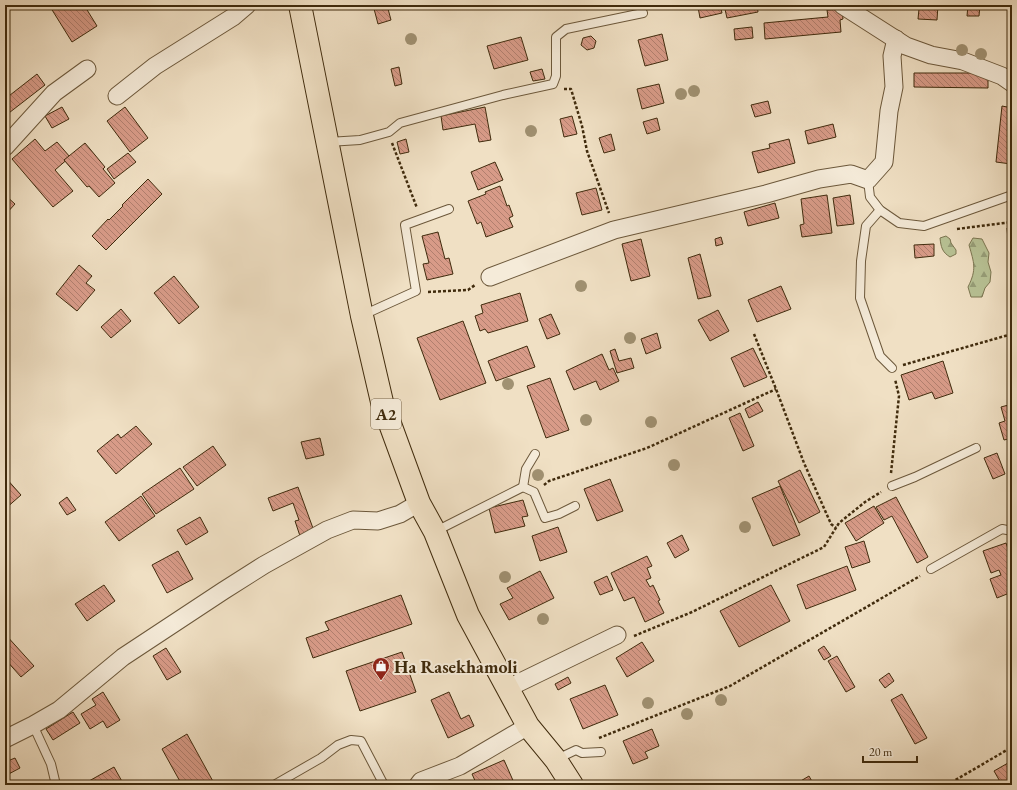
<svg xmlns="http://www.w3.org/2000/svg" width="1017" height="790" viewBox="0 0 1017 790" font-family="'EB Garamond',serif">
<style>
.forest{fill:url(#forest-firs);stroke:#7c7651}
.building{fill:url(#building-back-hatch);stroke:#402b0d}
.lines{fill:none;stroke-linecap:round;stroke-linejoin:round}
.lane-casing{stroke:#6c583b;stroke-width:10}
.street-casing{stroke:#6c583b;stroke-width:19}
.primary-casing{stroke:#402b0d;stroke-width:24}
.path{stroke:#402b0d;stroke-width:2.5;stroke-dasharray:3 2;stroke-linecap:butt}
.lane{stroke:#f5ebd9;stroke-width:8}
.street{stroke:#f5ebd9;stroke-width:17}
.primary{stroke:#f0e0c4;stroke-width:22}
.tree{fill:#a09172}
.labels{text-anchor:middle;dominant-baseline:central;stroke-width:4;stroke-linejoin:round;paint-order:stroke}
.shield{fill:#f5ebd9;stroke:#76654a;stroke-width:1}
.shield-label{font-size:17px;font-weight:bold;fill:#402b0d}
.poi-label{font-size:18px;font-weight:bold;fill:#402b0d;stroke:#f5ebd9;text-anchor:start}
</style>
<defs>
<pattern id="forest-firs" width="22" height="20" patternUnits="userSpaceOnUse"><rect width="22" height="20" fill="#b8c295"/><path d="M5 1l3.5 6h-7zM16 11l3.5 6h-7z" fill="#979e78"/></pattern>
<pattern id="building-back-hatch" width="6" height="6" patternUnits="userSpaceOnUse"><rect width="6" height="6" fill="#d89b88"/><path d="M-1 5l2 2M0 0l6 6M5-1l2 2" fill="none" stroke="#b17f6e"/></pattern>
</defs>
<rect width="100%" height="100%" fill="#f0e0c4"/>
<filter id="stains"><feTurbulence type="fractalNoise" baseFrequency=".005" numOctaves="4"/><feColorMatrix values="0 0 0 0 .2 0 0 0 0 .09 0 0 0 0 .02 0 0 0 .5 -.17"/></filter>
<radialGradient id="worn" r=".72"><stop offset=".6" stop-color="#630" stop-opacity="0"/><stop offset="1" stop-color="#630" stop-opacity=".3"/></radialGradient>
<g class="forest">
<path d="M946 236 950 239 951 243 956 250V254L950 257C942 252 941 247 940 238Z"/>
<path d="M973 238 982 239 989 253 988 262 991 272 990 282 985 288 982 297H971L968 287C977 269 974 263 969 245Z"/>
</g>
<g class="building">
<path d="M49 5H84L97 26 72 42Z"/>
<path d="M373 5H387L391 20 378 24Z"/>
<path d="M706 5H720L722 13 700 18 698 7Z"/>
<path d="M724 5H757L758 12 727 18Z"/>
<path d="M923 5H938L937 20 918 19 919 9H923Z"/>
<path d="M968 5H980L979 16H967Z"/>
<path d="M842 9 843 19 840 20 841 32 765 39 764 23 828 17 827 10Z"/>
<path d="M752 27 753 38 735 40 734 29Z"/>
<path d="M662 34 668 60 645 66 638 40Z"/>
<path d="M591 36 596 41 594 48 587 50 581 45 583 38Z"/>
<path d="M521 37 528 60 494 69 487 46Z"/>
<path d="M399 67 402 84 395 86 391 69Z"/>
<path d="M542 69 545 79 533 81 530 72Z"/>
<path d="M914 73H988V88L914 87Z"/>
<path d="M37 74 45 85 5 116V99Z"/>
<path d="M659 84 664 103 642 109 637 89Z"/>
<path d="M768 101 771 113 755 117 751 105Z"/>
<path d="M1002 106 1012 108 1011 164 996 162Z"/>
<path d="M62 107 69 119 52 128 45 116Z"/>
<path d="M125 107 148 138 130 152 107 121Z"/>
<path d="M485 107 491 140 479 142 475 124 443 130 441 116Z"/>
<path d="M572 116 577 134 564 137 560 119Z"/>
<path d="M657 118 660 130 647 134 643 122Z"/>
<path d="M833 124 836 137 808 144 805 131Z"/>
<path d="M611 134 615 150 604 153 599 138Z"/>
<path d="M35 139 45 151 57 142 70 157 55 170 73 191 53 207 12 159Z"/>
<path d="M406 139 409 152 400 154 397 142Z"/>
<path d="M789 139 795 163 758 173 752 152 770 148 769 144Z"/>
<path d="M85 143 105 167 103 169 115 183 99 197 89 186 87 187 64 160Z"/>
<path d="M128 153 136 162 114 179 107 169Z"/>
<path d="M495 162 503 180 478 190 471 172Z"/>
<path d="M148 179 162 194 106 250 92 236 108 219 109 220 123 206 122 205Z"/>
<path d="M500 186 507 206 509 205 513 216 509 218 513 227 486 237 481 222 477 224 468 201 486 194 485 192Z"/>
<path d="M596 188 602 210 582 215 576 193Z"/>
<path d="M5 195 15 204 5 215Z"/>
<path d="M827 195 832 233 802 237 800 225 804 224 801 199Z"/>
<path d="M850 195 854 224 837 226 833 198Z"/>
<path d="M775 203 779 218 748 226 744 212Z"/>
<path d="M1012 227V240H1008L1007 228Z"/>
<path d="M438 232 445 259 449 258 453 274 427 280 423 264 429 263 422 236Z"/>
<path d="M721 237 723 244 716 246 715 239Z"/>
<path d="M641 239 650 276 631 281 622 244Z"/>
<path d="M934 244V256L915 258 914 245Z"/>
<path d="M700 254 711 296 698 299 688 258Z"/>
<path d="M79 265 92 276 86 283 95 290 77 311 56 294Z"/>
<path d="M174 276 199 307 179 324 154 293Z"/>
<path d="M781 286 791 309 757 322 748 300Z"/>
<path d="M520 293 528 321 488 333 485 329 480 331 475 316 483 313 481 305Z"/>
<path d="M121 309 131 321 111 338 101 327Z"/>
<path d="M718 310 729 331 710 341 698 320Z"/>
<path d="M551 314 560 334 547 339 539 319Z"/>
<path d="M463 321 486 383 440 400 417 338Z"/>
<path d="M657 333 661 348 646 354 641 339Z"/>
<path d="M527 346 535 367 496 381 488 361Z"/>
<path d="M753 348 767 377 744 387 731 358Z"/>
<path d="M615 349 619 361 631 358 634 368 617 373 610 351Z"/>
<path d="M602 354 609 370 613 368 619 381 600 390 596 381 574 390 566 371Z"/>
<path d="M943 361 953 393 935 399 932 392 909 400 901 375Z"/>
<path d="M550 378 569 430 546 438 527 386Z"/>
<path d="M758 402 763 411 749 418 745 409Z"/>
<path d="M1012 404V438L1004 440 999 423 1005 421 1001 407Z"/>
<path d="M740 413 754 446 743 451 729 418Z"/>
<path d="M136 426 152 444 116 474 97 451 118 434 121 438Z"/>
<path d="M320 438 324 455 306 459 301 442Z"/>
<path d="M213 446 226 465 197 486 183 467Z"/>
<path d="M997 453 1005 474 993 479 984 458Z"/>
<path d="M180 468 194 489 156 514 142 494Z"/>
<path d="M800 470 820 512 799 523 778 481Z"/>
<path d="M5 477 21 495 5 509Z"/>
<path d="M610 479 623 511 597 521 584 489Z"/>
<path d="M780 486 800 535 773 546 752 498Z"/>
<path d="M298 487 314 531 300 536 295 521 299 520 293 503 273 511 268 498Z"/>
<path d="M141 496 155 516 119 541 105 522Z"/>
<path d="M67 497 76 510 67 515 59 503Z"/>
<path d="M896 497 928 557 917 563 892 516 884 520 876 507Z"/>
<path d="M523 500 528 516 522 517 525 526 495 533 489 508Z"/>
<path d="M874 506 884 523 856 541 845 523Z"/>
<path d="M200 517 208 532 186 545 177 530Z"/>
<path d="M558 527 567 552 540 561 532 536Z"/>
<path d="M682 535 689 550 675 558 667 543Z"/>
<path d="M864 541 870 562 852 568 845 547Z"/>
<path d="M1006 543 1012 560V592L997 598 990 579 1001 575 999 570 991 573 983 551Z"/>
<path d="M178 551 193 579 167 593 152 565Z"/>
<path d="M647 556 652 566 647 568 651 578 646 580 650 587 653 585 660 600 658 601 664 613 645 622 634 597 624 601 611 573Z"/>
<path d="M847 566 856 590 806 609 797 585Z"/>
<path d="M540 571 554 598 509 620 500 604 513 598 507 588Z"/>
<path d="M607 576 613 590 600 595 594 582Z"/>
<path d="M104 585 115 601 87 621 75 604Z"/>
<path d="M771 585 790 621 739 647 720 611Z"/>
<path d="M401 595 412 624 313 658 306 638 329 630 325 622Z"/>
<path d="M5 634 34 666 21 677 5 659Z"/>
<path d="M642 642 654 661 627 677 616 658Z"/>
<path d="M824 646 831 656 824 660 818 650Z"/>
<path d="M166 648 181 672 167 680 153 656Z"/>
<path d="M402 652 416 692 360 711 346 671Z"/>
<path d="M837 656 855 687 846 692 828 661Z"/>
<path d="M889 673 894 681 885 688 879 680Z"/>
<path d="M568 677 571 683 558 690 555 684Z"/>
<path d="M605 685 618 715 583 729 570 699Z"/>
<path d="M103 692 120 720 107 728 103 721 90 729 81 714 96 705 92 699Z"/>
<path d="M449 692 461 719 469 715 474 726 448 738 431 700Z"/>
<path d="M902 694 927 738 915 744 891 700Z"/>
<path d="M73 712 80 723 53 740 46 729Z"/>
<path d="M652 729 659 746 645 752 648 758 633 764 623 741Z"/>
<path d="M187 734 215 785H182L162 749Z"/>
<path d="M15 758 20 768 5 776V762Z"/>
<path d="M504 760 515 785H477L472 774Z"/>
<path d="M1008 763 1012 769V784L1002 785 994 771Z"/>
<path d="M114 767 124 785H92L89 781Z"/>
<path d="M809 776 814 785H794Z"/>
</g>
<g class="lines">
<defs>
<g id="lane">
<path d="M328 142 360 140 389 132 400 123 503 95 553 84 556 76V37L566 29 643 13"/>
<path d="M868 180 870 197 880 210 899 223 924 226 1012 195"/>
<path d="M880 210 866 226 861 261 860 298 880 356 892 368"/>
<path d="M363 315 416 291 405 225 449 209"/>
<path d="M892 486 915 477 976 448"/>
<path d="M523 487 534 492 545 518 559 514 575 506"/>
<path d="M523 487 526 469 535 454"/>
<path d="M436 531 523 487"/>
<path d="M931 569 1002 529 1012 531"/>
<path d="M33 725 51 764 56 785"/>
<path d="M557 759 576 750 582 753 601 752"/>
<path d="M274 785 321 758 338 745 351 740 361 741 384 785"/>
</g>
<g id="street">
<path d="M842 5 906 46 931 55 963 61 1002 76 1012 83"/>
<path d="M117 96 155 66 233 17 247 5"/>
<path d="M5 147 54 93 87 69"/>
<path d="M490 277 614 230 766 194 819 179 851 174 868 180 884 162 889 111 894 87 892 56 896 39"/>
<path d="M508 688 617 635"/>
<path d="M5 739 33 725 59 710 123 657 223 591 264 565 327 530 353 520 378 521 400 514 419 503"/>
<path d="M418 785 421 781 460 766 528 726"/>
</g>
<path id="primary" d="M300 5 362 316 382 402 419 503 435 532 468 615 528 726 556 760 572 785"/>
</defs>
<use href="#lane" class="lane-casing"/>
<use href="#street" class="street-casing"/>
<use href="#primary" class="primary-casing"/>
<g class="path">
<path d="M564 89H571L582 126 587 151 609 213"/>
<path d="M392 143 417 208"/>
<path d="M957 229 1012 222"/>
<path d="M428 292 468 290 475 285"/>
<path d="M754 334 776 389 804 463 831 524 836 528"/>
<path d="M903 365 1012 334"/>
<path d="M891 473 899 396 895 379"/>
<path d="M544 485 549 481 647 448 776 389"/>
<path d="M634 636 692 612 824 547 839 523 865 502 881 492"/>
<path d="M599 738 730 686 920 576"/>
<path d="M947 785 1012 747"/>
</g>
<use href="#lane" class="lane"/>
<use href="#street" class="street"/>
<use href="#primary" class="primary"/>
</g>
<g class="tree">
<circle cx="411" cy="39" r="6"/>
<circle cx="962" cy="50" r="6"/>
<circle cx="981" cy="54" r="6"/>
<circle cx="694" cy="91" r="6"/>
<circle cx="681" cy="94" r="6"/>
<circle cx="531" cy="131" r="6"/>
<circle cx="581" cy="286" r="6"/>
<circle cx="630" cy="338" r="6"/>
<circle cx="508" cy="384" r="6"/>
<circle cx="586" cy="420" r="6"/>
<circle cx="651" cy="422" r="6"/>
<circle cx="674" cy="465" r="6"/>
<circle cx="538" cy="475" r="6"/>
<circle cx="745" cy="527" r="6"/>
<circle cx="505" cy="577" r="6"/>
<circle cx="543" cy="619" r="6"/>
<circle cx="721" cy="700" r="6"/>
<circle cx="648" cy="703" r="6"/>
<circle cx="687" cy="714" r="6"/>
</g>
<defs>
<symbol id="shop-pin" viewBox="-11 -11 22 30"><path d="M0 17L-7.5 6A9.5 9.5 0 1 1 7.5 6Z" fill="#8f2418" stroke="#f5ebd9"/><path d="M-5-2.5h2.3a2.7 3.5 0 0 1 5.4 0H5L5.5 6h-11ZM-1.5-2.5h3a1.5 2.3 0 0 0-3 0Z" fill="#fff"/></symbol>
</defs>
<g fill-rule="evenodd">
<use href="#shop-pin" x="371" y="656" width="20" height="27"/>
</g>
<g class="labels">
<rect class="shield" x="371" y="399" width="30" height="30" rx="3"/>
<g class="shield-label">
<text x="386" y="414">A2</text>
</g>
<g class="poi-label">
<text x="394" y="666">Ha Rasekhamoli</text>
</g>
</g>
<rect width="1017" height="790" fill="none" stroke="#f0e0c4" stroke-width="20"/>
<rect x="6" y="6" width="1005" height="778" fill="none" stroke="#402b0d" stroke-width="2"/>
<rect x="10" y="10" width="997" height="770" fill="none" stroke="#402b0d"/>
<path d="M863 756v6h54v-6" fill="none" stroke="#402b0d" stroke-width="2"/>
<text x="869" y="756" font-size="12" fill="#402b0d" stroke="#f5ebd9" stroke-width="3" paint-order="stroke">20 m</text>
<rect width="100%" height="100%" filter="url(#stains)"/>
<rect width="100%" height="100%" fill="url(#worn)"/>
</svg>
